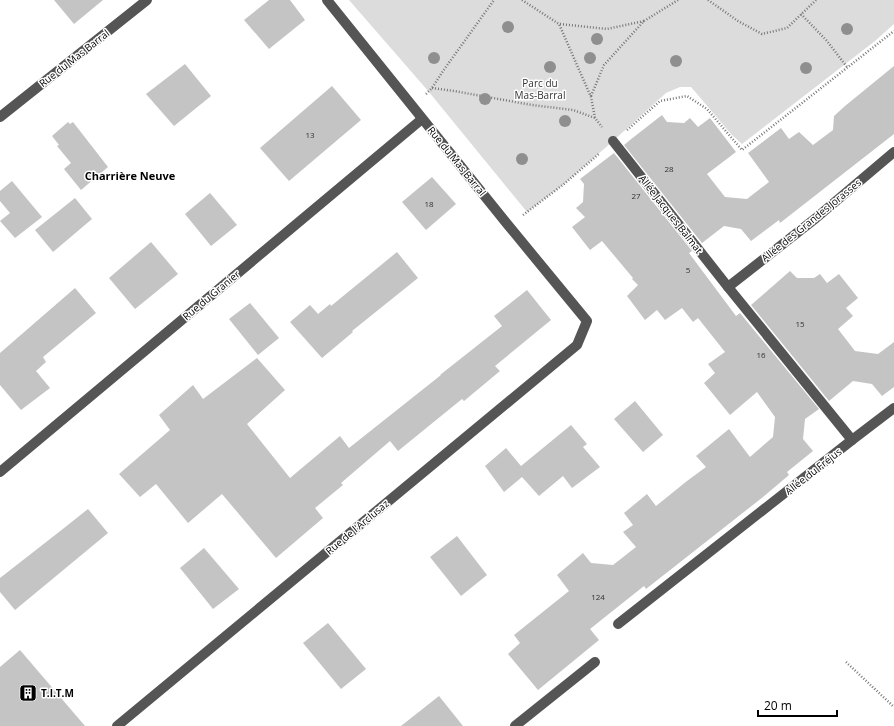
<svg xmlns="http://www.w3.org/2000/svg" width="894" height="726" viewBox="0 0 894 726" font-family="'Open Sans',sans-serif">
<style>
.green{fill:#dcdcdc}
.building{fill:#c4c4c4}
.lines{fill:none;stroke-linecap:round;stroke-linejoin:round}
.path{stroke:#777;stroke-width:2.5;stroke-dasharray:1 2;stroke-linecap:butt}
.minor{stroke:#555;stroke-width:10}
.tree{fill:#8f8f8f}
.labels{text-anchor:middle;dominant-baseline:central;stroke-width:3;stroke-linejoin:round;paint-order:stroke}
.number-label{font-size:8px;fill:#313131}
.street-label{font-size:10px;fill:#000;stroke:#fff}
.park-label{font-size:10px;fill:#333;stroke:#fff}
.poi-label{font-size:10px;font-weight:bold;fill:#000;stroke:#fff;text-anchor:start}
.neighbourhood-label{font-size:11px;font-weight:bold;fill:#000;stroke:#fff}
</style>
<rect width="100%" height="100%" fill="#fff"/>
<path class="green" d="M349 0H894V24L875 41 742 144 732 135 691 87H680L666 93 613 141 564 184 527 212 429 92Z"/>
<g class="building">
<path d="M54 0H103L74 24Z"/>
<path d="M269 0H290L305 20 269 49 244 20Z"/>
<path d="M185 64 211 96 174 126 146 94Z"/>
<path d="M894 66V134L780 223 779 220 751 241 741 229 724 226 702 243 624 145 630 140 662 115 667 122 684 123 690 118 698 127 710 118 736 152 707 174 725 197 747 199 769 182 748 153 781 128 789 139 799 132 813 145 833 130 834 116 845 106Z"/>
<path d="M332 86 361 120 289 181 260 148Z"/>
<path d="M68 122 70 124 73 122 108 167 81 190 64 169 71 163 57 146 59 145 52 136Z"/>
<path d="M614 153 692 251 689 253 736 316 740 313 819 409 805 419 803 439 813 451 787 472 789 475 763 497 646 589 644 586 590 629 599 640 538 690 508 654 520 643 514 635 569 591 557 575 583 553 591 563 613 565 636 547 623 532 633 525 624 513 647 494 656 506 687 481 706 467 696 456 729 429 750 457 773 437 775 417 757 392 730 415 704 383 715 373 708 364 725 352 698 318 693 322 682 308 665 320 657 310 645 320 627 296 638 285 632 279 633 278 602 241 590 250 572 227 585 217 576 208 583 202 584 184 580 179Z"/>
<path d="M432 177 456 204 426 230 402 202Z"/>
<path d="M12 181 42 217 15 238 0 221 10 213 0 201V191Z"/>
<path d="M210 193 237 225 211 246 185 214Z"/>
<path d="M75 198 92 219 53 252 35 230Z"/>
<path d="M151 242 178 274 135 309 109 278Z"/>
<path d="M397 252 418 278 352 331 353 332 322 358 290 322 310 305 318 314 330 304 331 306Z"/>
<path d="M790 271 797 278H814L820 274 827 283 839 274 858 298 846 308 853 316 838 329 855 351 878 354 894 342V387L882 396 872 384 853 381 829 401 751 305Z"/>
<path d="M75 288 96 313 43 357 46 362 36 371 50 388 21 410 0 385V353Z"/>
<path d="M527 290 551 320 495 366 500 371 464 401 462 399 398 451 390 441 341 483 343 485 315 508 323 518 276 558 222 494 188 523 156 484 140 497 119 474 170 430 159 415 193 385 203 399 257 358 285 390 247 424 290 478 340 436 349 448 441 375H440L502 326 494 316Z"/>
<path d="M250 303 279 338 258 355 229 319Z"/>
<path d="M635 401 663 435 643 452 614 419Z"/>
<path d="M571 425 587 444 583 447 600 467 572 488 563 476 539 496 522 477 504 492 485 466 506 448 521 466Z"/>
<path d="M88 509 108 533 15 610 0 592V578L59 532Z"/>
<path d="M457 536 487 575 461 596 430 557Z"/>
<path d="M204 548 239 589 213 609 180 568Z"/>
<path d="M328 623 366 669 341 689 303 643Z"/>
<path d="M20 650 85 726H0V667Z"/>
<path d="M439 696 463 726H401Z"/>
</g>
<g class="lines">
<g class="path">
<path d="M522 0 559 24 591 97 595 118 602 127"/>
<path d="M708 0 738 21 762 34 787 28 816 0"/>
<path d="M801 14 827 41 847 67"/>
<path d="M560 24 607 29 644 21"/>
<path d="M432 88 454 91 532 105 573 110 595 118"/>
<path d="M426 94 432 88 443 71 494 0"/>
<path d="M591 96 604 65 644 21 678 0"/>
<path d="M627 130 660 101 687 96 707 109 742 150 894 31"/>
<path d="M523 215 564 184 600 153"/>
<path d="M846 662 894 707"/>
</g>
<g class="minor">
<path d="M0 117 147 0"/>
<path d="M613 141 728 287 852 440 618 624"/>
<path d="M728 287 816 218 894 152"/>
<path d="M852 440 894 408"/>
<path d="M0 472 422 119"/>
<path d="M117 726 577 345 587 321 508 225 327 0"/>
<path d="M515 726 595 662"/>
</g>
</g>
<g class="tree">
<circle cx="508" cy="27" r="6"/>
<circle cx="847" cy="29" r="6"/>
<circle cx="597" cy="39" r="6"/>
<circle cx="434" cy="58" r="6"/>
<circle cx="590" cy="58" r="6"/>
<circle cx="676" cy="61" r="6"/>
<circle cx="550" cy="67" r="6"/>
<circle cx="806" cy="68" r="6"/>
<circle cx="485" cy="99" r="6"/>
<circle cx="565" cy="121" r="6"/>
<circle cx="522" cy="159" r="6"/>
</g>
<defs>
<symbol id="building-square" viewBox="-11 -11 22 22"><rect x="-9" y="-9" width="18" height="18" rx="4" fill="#000" stroke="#fff"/><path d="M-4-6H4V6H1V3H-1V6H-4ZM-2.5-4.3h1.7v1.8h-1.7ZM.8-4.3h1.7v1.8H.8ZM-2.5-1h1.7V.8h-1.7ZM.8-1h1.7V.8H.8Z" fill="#fff"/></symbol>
</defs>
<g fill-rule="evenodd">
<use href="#building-square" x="18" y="683" width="20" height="20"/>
</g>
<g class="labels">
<g class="number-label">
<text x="310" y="134">13</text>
<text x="669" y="168">28</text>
<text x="636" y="195">27</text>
<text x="429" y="203">18</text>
<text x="688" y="269">5</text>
<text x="800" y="323">15</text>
<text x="761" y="354">16</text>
<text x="598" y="596">124</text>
</g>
<g class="street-label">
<text transform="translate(74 58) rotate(-38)">Rue du Mas Barral</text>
<text transform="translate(457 161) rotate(51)">Rue du Mas Barral</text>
<text transform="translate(671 214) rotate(52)">Allée Jacques Balmat</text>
<text transform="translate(811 220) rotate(-39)">Allée des Grandes Jorasses</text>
<text transform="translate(211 295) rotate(-40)">Rue du Granier</text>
<text transform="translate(813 471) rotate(-38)">Allée du Fréjus</text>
<text transform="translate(357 527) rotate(-40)">Rue de l'Arclusaz</text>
</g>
<g class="park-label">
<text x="540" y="83">Parc du<tspan x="540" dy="12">Mas-Barral</tspan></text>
</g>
<g class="poi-label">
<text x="41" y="693">T.I.T.M</text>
</g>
<g class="neighbourhood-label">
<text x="130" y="175">Charrière Neuve</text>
</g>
</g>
<path d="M758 710v6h79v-6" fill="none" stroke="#000000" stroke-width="2"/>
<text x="764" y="710" font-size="12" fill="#000000" stroke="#ffffff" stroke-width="3" paint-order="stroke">20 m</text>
</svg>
